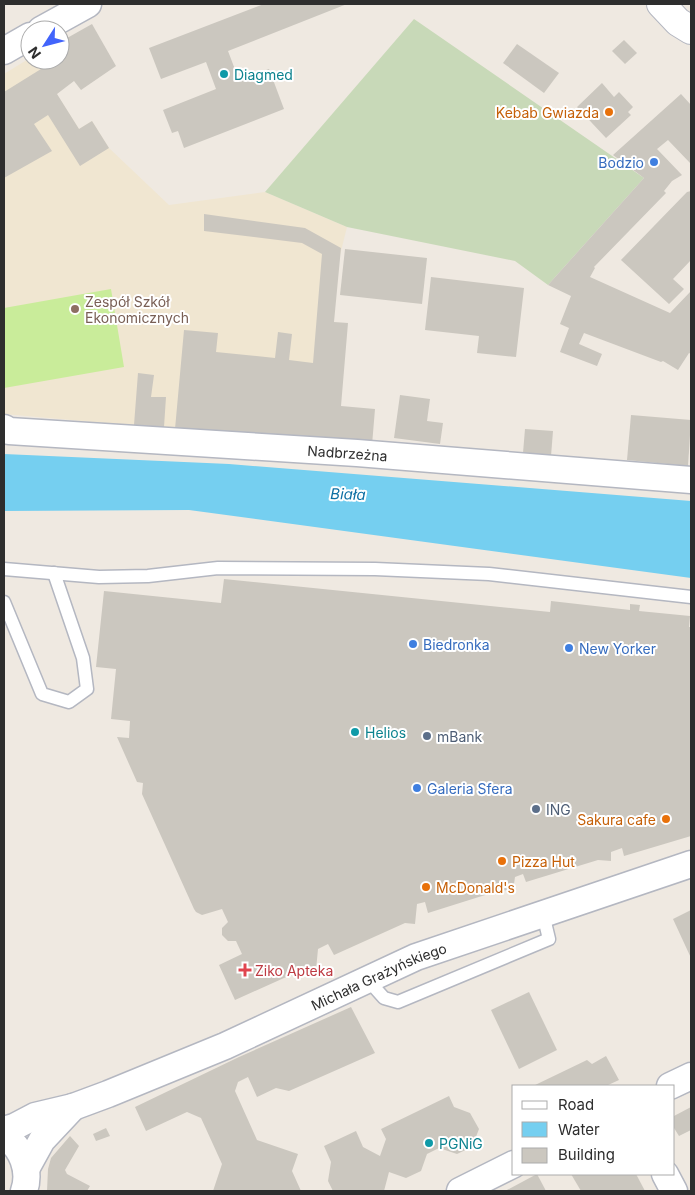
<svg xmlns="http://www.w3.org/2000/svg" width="695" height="1195" viewBox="0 0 695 1195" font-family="Inter,sans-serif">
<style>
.education{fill:#f0e6d1}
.cemetery{fill:#c8d9b8}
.pitch{fill:#c9ec9a}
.water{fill:#75cff0}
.building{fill:#cbc7bf}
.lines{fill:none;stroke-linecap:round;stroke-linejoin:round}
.lane-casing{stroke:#b4b7c1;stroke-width:15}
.street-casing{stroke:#b4b7c1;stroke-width:29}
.secondary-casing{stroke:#b4b7c1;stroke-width:30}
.lane{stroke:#fff;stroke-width:12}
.street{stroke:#fff;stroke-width:26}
.secondary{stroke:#fff;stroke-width:28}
.culture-dot{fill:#0f9aa8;stroke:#fff;stroke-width:2}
.food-dot{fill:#e8710a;stroke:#fff;stroke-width:2}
.shop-dot{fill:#3f7fe0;stroke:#fff;stroke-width:2}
.education-dot{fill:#8d6e63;stroke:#fff;stroke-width:2}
.service-dot{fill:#5c6f8a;stroke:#fff;stroke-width:2}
.health-dot{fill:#e0444e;stroke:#fff;stroke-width:2}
.labels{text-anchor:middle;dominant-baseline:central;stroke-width:4;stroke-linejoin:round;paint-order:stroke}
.culture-label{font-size:14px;fill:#0d838f;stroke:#fff;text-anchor:start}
.food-label{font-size:14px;fill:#c56008;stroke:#fff;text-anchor:end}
.shop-label{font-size:14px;fill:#366cbe;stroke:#fff;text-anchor:start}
.education-label{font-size:14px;fill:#785e54;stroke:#fff;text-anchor:start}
.street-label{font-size:14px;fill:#2e2e2e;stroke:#fff}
.service-label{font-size:14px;fill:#4e5e75;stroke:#fff;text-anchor:start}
.health-label{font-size:14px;fill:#be3a42;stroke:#fff;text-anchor:start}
.water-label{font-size:15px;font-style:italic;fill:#0d6fa3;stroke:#fff}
</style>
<rect width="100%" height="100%" fill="#efe9e1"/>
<path class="education" d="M30 58V60H35L79 129 92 121 109 148 169 205 265 192 347 227 313 363 306 441 4 414V74Z"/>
<path class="cemetery" d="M414 19 644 178 548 285 515 261 347 227 265 192Z"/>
<path class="pitch" d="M111 289 124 367 4 388V308Z"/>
<path class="water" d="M4 454 229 464 691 501V578L189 510 4 511Z"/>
<g class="building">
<path d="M264 4H347L228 51 239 80 269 69 284 109 184 148 178 131 172 133 163 110 216 89 206 62 161 79 149 48Z"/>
<path d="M92 24 116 66 81 90 74 81 57 94 79 129 92 121 109 148 80 166 48 115 34 124 52 151 4 178V92L41 69 35 60H60V42Z"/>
<path d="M624 40 637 53 625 64 612 51Z"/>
<path d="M517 44 559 73 544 93 503 63Z"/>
<path d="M602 83 614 97 619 92 633 107 628 112 631 115 606 138 577 107Z"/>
<path d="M681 94 691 105V164L668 140 657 149 682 175 672 181 664 191 666 193 594 267 595 268 590 277 670 313 691 291V354L689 353 678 370 663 361 661 362 584 333 579 344 602 354 597 366 560 352 569 328 560 324 571 296 548 285 644 178 613 155Z"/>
<path d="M691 191V260L673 279 684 289 669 304 621 260 687 192Z"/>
<path d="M204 214 305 228 341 248 334 322 348 323 341 406 375 409 372 445 175 429 184 330 218 333 216 352 275 358 278 332 292 334 289 360 313 363 322 254 302 243 204 231Z"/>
<path d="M345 249 427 258 422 304 340 295Z"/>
<path d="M431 277 524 288 516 357 477 353 479 336 425 330Z"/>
<path d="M138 373 154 375 151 397H166L164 427 134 425Z"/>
<path d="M400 395 430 399 427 421 443 423 440 444 394 438Z"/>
<path d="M631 415 691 420 688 466 627 460Z"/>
<path d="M525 429 553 431 551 456 523 453Z"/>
<path d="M224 579 550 612 551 601 630 610V604L640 605 639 611 690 616 689 627H691V836L624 856 622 848 611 852V861L598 860 526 882 523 874 515 877 513 891 501 890 428 913 425 902 417 904 415 924 405 923 334 955 328 944 318 949 316 970 304 969 235 1000 219 965 242 954 236 941H228L222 935V928L228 922 222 909 202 915 196 912 194 909 142 794 143 783 137 782 117 737 129 738 130 721 111 719 116 669 96 667 104 591 221 603Z"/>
<path d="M691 910V958L673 919Z"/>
<path d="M529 992 557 1050 519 1069 491 1010Z"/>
<path d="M351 1007 375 1053 289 1091 276 1088 257 1097 248 1077 238 1082 235 1091 257 1140 298 1154 292 1171 301 1191H213L222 1164 201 1118 187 1112 146 1131 135 1107 239 1057Z"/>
<path d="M606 1056 619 1080 606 1086H533L587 1060 592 1064Z"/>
<path d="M449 1096 454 1107 470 1113 479 1129 472 1147 457 1154 439 1148 427 1154 421 1171 406 1178 389 1172 384 1191H333L328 1181 331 1162 324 1146 356 1131 363 1147 380 1156 386 1139 381 1129Z"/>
<path d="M691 1107V1130L679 1136 674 1128V1116Z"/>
<path d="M106 1128 110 1136 96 1141 93 1134Z"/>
<path d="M70 1136 79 1146 65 1170 67 1174 90 1186 87 1191H47L48 1169 51 1158Z"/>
<path d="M537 1174 546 1191H505Z"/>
<path d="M571 1174H636L645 1191H581Z"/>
</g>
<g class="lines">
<defs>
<g id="lane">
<path d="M4 569 99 577 148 576 218 568 375 569 489 574 691 597"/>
<path d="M4 602 42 694 69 702 87 689 83 658 54 573"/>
<path d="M367 979 384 998 398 1002 549 939 543 914"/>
</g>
<g id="street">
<path d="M41 30 88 4"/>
<path d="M4 51 30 36"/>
<path id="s1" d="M4 428 9 431 357 453 691 480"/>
<path d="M670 1086 691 1076"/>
<path id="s2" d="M4 1130 14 1127 35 1116 73 1107 108 1094 225 1046 416 957 691 864"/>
<path d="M4 1136C22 1147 31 1171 24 1191"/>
<path d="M26 1169 42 1140 73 1107"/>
<path d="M665 1174 674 1191"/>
<path d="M460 1191 514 1164"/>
</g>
<path id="secondary" d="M661 4 678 22 691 30"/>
</defs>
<use href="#lane" class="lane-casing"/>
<use href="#street" class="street-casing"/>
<use href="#secondary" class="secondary-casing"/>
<use href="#lane" class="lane"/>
<use href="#street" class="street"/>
<use href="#secondary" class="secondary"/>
</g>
<g class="culture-dot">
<circle cx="224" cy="74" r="5"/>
<circle cx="355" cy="732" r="5"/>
<circle cx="429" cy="1143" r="5"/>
</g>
<g class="food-dot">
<circle cx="609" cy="112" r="5"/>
<circle cx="666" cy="819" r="5"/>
<circle cx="502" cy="861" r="5"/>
<circle cx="426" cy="887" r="5"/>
</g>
<g class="shop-dot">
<circle cx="654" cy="162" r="5"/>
<circle cx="413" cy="644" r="5"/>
<circle cx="569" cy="648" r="5"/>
<circle cx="417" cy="788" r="5"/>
</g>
<circle class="education-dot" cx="75" cy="309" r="5"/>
<g class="service-dot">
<circle cx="427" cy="736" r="5"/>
<circle cx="536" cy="809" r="5"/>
</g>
<path class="health-dot" d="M242.5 962.5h5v5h5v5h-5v5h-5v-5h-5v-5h5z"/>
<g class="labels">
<g class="culture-label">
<text x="234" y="74">Diagmed</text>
<text x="365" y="732">Helios</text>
<text x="439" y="1143">PGNiG</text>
</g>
<g class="food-label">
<text x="599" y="112">Kebab Gwiazda</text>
<text x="656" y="819">Sakura cafe</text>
<text x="512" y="861" text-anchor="start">Pizza Hut</text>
<text x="436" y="887" text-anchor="start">McDonald's</text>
</g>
<g class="shop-label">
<text x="644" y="162" text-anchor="end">Bodzio</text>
<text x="423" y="644">Biedronka</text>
<text x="579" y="648">New Yorker</text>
<text x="427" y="788">Galeria Sfera</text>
</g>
<g class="education-label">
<text x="85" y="301">Zespół Szkół<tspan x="85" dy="16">Ekonomicznych</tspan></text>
</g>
<g class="street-label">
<text stroke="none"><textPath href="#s1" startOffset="345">Nadbrzeżna</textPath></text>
<text stroke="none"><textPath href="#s2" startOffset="406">Michała Grażyńskiego</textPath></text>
</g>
<g class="service-label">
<text x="437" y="736">mBank</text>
<text x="546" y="809">ING</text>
</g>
<g class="health-label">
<text x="255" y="970">Ziko Apteka</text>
</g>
<g class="water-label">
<text transform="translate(348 494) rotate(2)">Biała</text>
</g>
</g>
<rect width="695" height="1195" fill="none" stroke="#2e2e2e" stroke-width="10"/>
<rect x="512" y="1085" width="162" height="90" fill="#ffffff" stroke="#ababab"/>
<rect x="522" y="1101" width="25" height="8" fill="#ffffff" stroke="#ababab"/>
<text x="558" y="1110" font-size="15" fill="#2e2e2e">Road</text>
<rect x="522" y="1122" width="25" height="15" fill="#75cff0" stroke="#ababab"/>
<text x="558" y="1135" font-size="15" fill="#2e2e2e">Water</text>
<rect x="522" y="1148" width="25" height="15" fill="#cbc7bf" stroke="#ababab"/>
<text x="558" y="1160" font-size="15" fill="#2e2e2e">Building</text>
<g transform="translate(45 45) rotate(234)"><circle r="24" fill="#ffffff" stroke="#ababab"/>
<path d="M0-4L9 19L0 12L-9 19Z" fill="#4264fb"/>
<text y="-8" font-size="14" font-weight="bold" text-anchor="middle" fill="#2e2e2e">N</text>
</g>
</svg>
